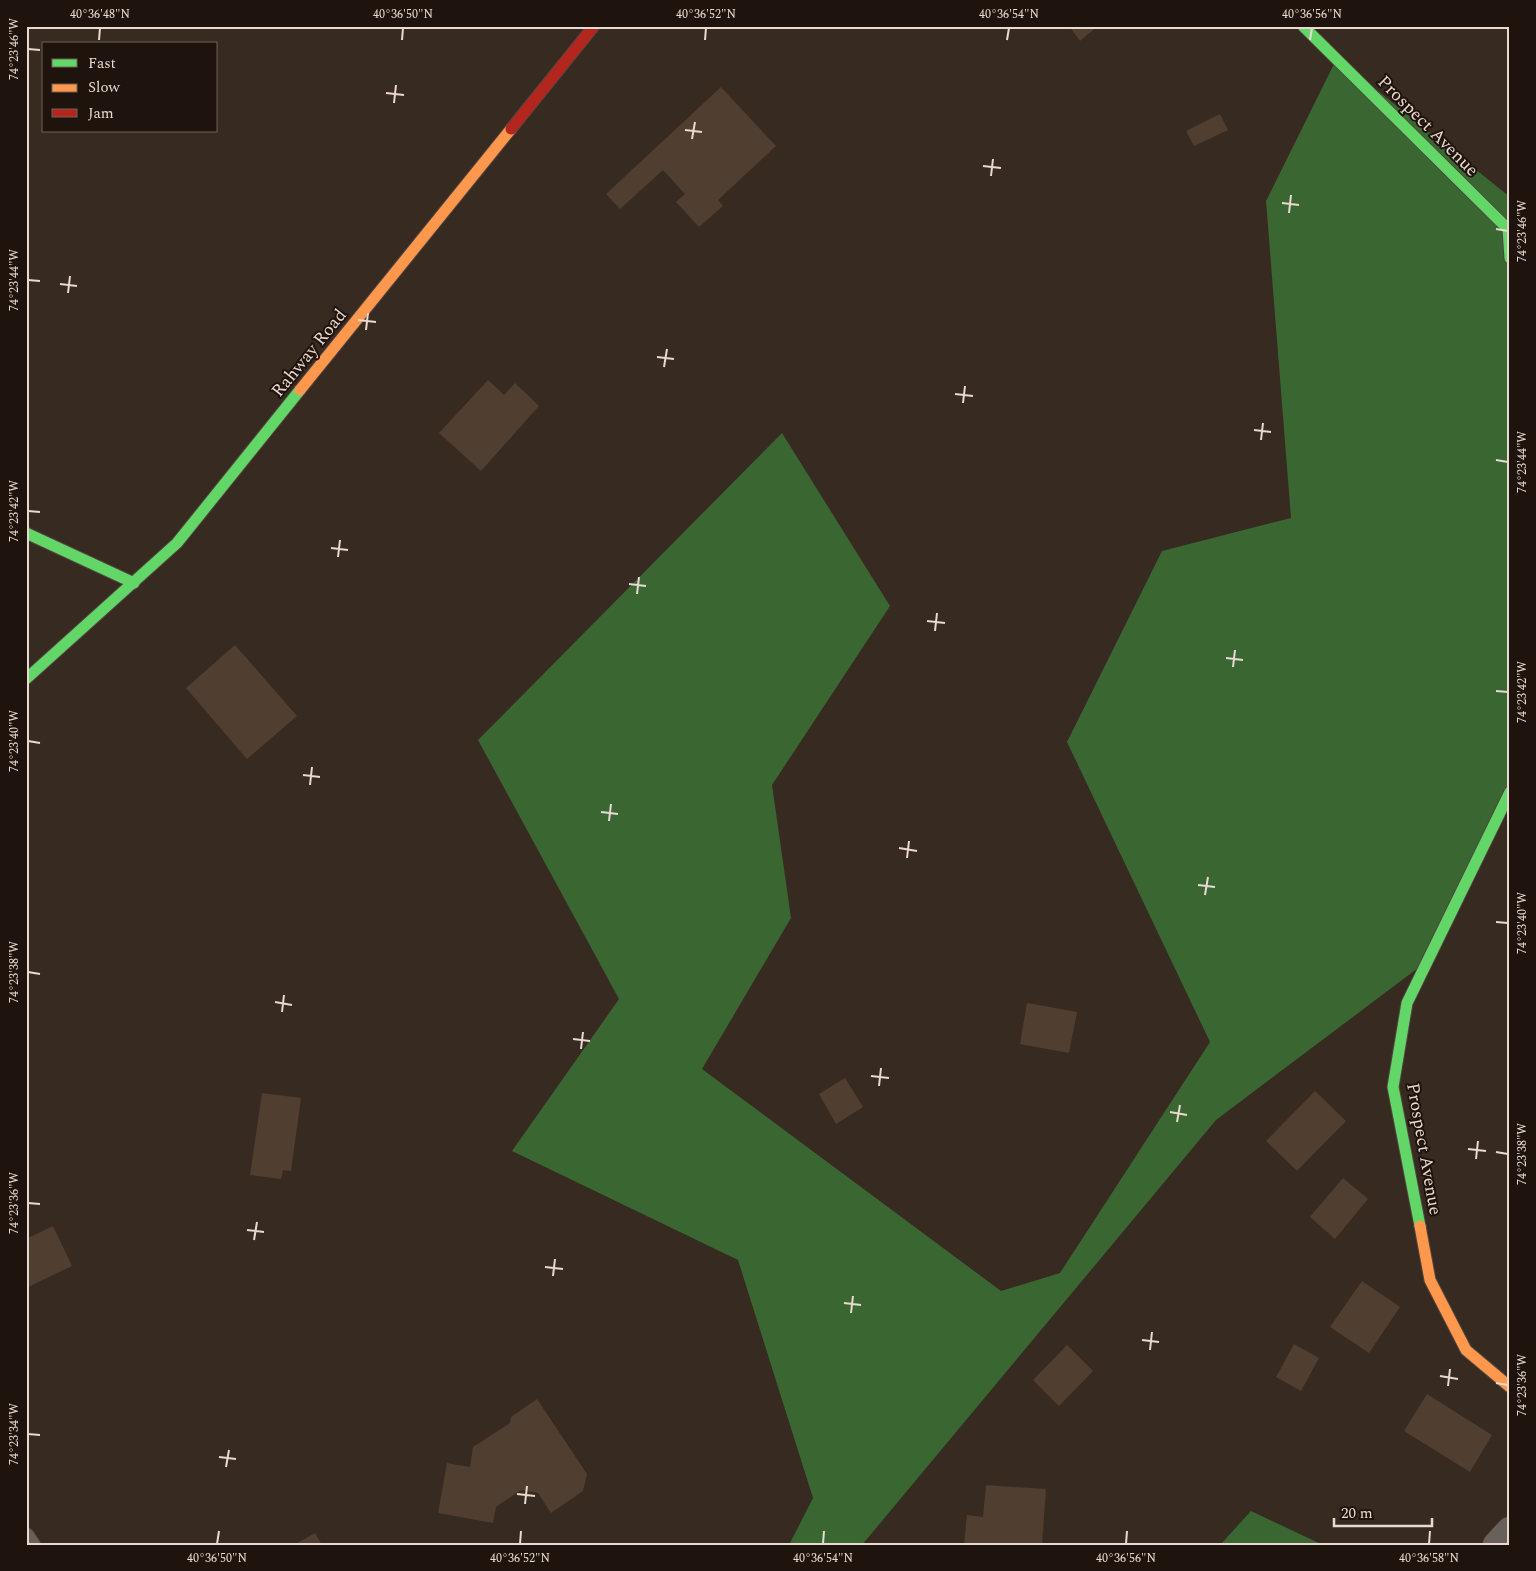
<svg xmlns="http://www.w3.org/2000/svg" width="1536" height="1571" viewBox="0 0 1536 1571" font-family="Spectral,serif">
<style>
.forest{fill:#3a6632}
.building{fill:#503e30}
.lines{fill:none;stroke-linecap:round;stroke-linejoin:round}
.lane-casing{stroke:#524640;stroke-width:18}
.street-casing{stroke:#524640;stroke-width:29}
.fast-casing{stroke:#524640;stroke-width:13}
.slow-casing{stroke:#524640;stroke-width:13}
.jam-casing{stroke:#524640;stroke-width:13}
.lane{stroke:#696059;stroke-width:16}
.street{stroke:#696059;stroke-width:28}
.fast{stroke:#63d668;stroke-width:11}
.slow{stroke:#ff974d;stroke-width:11}
.jam{stroke:#b3261e;stroke-width:11}
.ticks{fill:none;stroke:#e9d9d0;stroke-width:2}
.labels{text-anchor:middle;dominant-baseline:central;stroke-width:4;stroke-linejoin:round;paint-order:stroke}
.street-label{font-size:18px;fill:#e9d9d0;stroke:#1e130d}
.neatline{fill:none;stroke:#e9d9d0;stroke-width:2}
.ticks-label{font-size:12px;text-anchor:middle;fill:#e9d9d0}
</style>
<rect width="100%" height="100%" fill="#372a21"/>
<g class="forest">
<path d="M1337 58 1510 197V801L1430 959 1216 1120 862 1545H789L813 1498 738 1260 512 1151 619 999 478 740 782 433 890 606 772 785 791 918 702 1069 1001 1291 1060 1273 1210 1042 1067 742 1162 551 1291 518 1266 201Z"/>
<path d="M1251 1511 1323 1545H1220Z"/>
</g>
<g class="building">
<path d="M1069 26H1098L1080 41Z"/>
<path d="M721 87 776 146 718 200 723 206 699 227 676 202 685 194 663 170 620 209 606 194Z"/>
<path d="M1220 114 1228 130 1194 146 1186 131Z"/>
<path d="M488 380 504 395 515 383 539 406 481 471 439 433Z"/>
<path d="M235 645 297 716 247 759 186 688Z"/>
<path d="M1027 1003 1077 1012 1069 1053 1020 1044Z"/>
<path d="M845 1078 863 1107 836 1124 819 1094Z"/>
<path d="M1315 1091 1346 1121 1297 1171 1266 1141Z"/>
<path d="M262 1093 301 1098 291 1171 283 1170 281 1179 250 1175Z"/>
<path d="M1343 1178 1368 1199 1335 1239 1310 1217Z"/>
<path d="M53 1226 72 1266 26 1288V1239Z"/>
<path d="M1362 1281 1400 1307 1369 1353 1330 1327Z"/>
<path d="M1294 1344 1319 1358 1301 1391 1276 1377Z"/>
<path d="M1067 1345 1093 1371 1059 1406 1033 1380Z"/>
<path d="M1427 1394 1492 1435 1470 1472 1404 1431Z"/>
<path d="M537 1399 587 1474 583 1491 551 1513 538 1493 521 1490 496 1507 493 1523 438 1513 447 1463 470 1467 473 1447 510 1423 511 1417Z"/>
<path d="M986 1485 1046 1489 1042 1545H964L967 1515 983 1517Z"/>
<path d="M315 1533 322 1545H294Z"/>
</g>
<g class="lines">
<defs>
<path id="lane" d="M26 1536 32 1545"/>
<path id="street" d="M1497 1545 1510 1531"/>
<g id="fast">
<path d="M1303 26 1508 229 1510 258"/>
<path d="M26 533 134 583"/>
<path d="M26 679 177 543 300 390"/>
<path d="M1420 1226 1393 1087 1407 1003 1510 792"/>
</g>
<g id="slow">
<path d="M300 390 511 129"/>
<path d="M1420 1226 1430 1280 1466 1350 1510 1387"/>
</g>
<path id="jam" d="M511 129 594 26"/>
</defs>
<use href="#lane" class="lane-casing"/>
<use href="#street" class="street-casing"/>
<use href="#fast" class="fast-casing"/>
<use href="#slow" class="slow-casing"/>
<use href="#jam" class="jam-casing"/>
<use href="#lane" class="lane"/>
<use href="#street" class="street"/>
<use href="#fast" class="fast"/>
<use href="#slow" class="slow"/>
<use href="#jam" class="jam"/>
</g>
<path class="ticks" d="M99 40 100 28M402 40 403 28M705 40 706 28M1007 40 1009 28M1310 40 1312 28M28 49 40 50M386 93 404 95M394 103 396 85M685 130 702 132M692 139 695 122M983 166 1001 168M991 176 993 159M1282 203 1299 205M1289 213 1291 195M1496 229 1508 231M28 280 40 281M60 284 77 286M68 293 70 276M358 320 376 322M366 330 368 313M657 357 674 359M664 367 667 349M955 394 973 396M963 403 965 386M1254 430 1271 432M1261 440 1263 423M1496 460 1508 462M28 511 40 512M331 548 348 550M338 557 340 540M629 584 646 586M637 594 639 577M927 621 945 623M935 631 937 613M1226 658 1243 660M1233 667 1235 650M1496 691 1508 692M28 741 40 743M303 775 320 777M310 785 312 767M601 812 618 814M609 821 611 804M899 848 917 851M907 858 909 841M1198 885 1215 887M1205 895 1208 877M1496 922 1508 923M28 972 40 974M275 1002 292 1005M282 1012 284 995M573 1039 590 1041M581 1049 583 1032M871 1076 889 1078M879 1086 881 1068M1170 1112 1187 1115M1177 1122 1180 1105M1468 1149 1486 1151M1496 1152 1508 1154M1476 1159 1478 1141M28 1203 40 1204M247 1230 264 1232M254 1240 257 1222M545 1267 563 1269M553 1276 555 1259M844 1303 861 1305M851 1313 853 1296M1142 1340 1159 1342M1150 1350 1152 1332M1440 1376 1458 1379M1496 1383 1508 1385M1448 1386 1450 1369M28 1434 40 1435M219 1457 236 1459M226 1467 229 1450M517 1494 535 1496M525 1504 527 1486M217 1544 219 1531M520 1544 521 1531M823 1544 824 1531M1126 1544 1127 1531M1429 1544 1430 1531"/>
<g class="labels">
<g class="street-label">
<text transform="translate(1428 126) rotate(45)">Prospect Avenue</text>
<text transform="translate(309 353) rotate(-51)">Rahway Road</text>
<text transform="translate(1424 1149) rotate(80)">Prospect Avenue</text>
</g>
</g>
<rect width="1536" height="1571" fill="none" stroke="#1e130d" stroke-width="55"/>
<rect x="42" y="42" width="175" height="90" fill="#1e130d" stroke="#6f625b"/>
<rect x="52" y="59" width="25" height="8" fill="#63d668" stroke="#6f625b"/>
<text x="88" y="68" font-size="15" fill="#e9d9d0">Fast</text>
<rect x="52" y="84" width="25" height="8" fill="#ff974d" stroke="#6f625b"/>
<text x="88" y="92" font-size="15" fill="#e9d9d0">Slow</text>
<rect x="52" y="109" width="25" height="8" fill="#b3261e" stroke="#6f625b"/>
<text x="88" y="118" font-size="15" fill="#e9d9d0">Jam</text>
<path d="M1334 1518v8h98v-8" fill="none" stroke="#e9d9d0" stroke-width="2.5"/>
<text x="1341" y="1518" font-size="15" fill="#e9d9d0" stroke="#1e130d" stroke-width="4" paint-order="stroke">20 m</text>
<rect x="28" y="28" width="1480" height="1516" class="neatline"/>
<g class="ticks-label">
<text x="100" y="18">40°36'48"N</text>
<text x="403" y="18">40°36'50"N</text>
<text x="706" y="18">40°36'52"N</text>
<text x="1009" y="18">40°36'54"N</text>
<text x="1312" y="18">40°36'56"N</text>
<text transform="translate(14 49) rotate(-90)" y="4">74°23'46"W</text>
<text transform="translate(1522 231) rotate(-90)" y="4">74°23'46"W</text>
<text transform="translate(14 280) rotate(-90)" y="4">74°23'44"W</text>
<text transform="translate(1522 462) rotate(-90)" y="4">74°23'44"W</text>
<text transform="translate(14 511) rotate(-90)" y="4">74°23'42"W</text>
<text transform="translate(1522 692) rotate(-90)" y="4">74°23'42"W</text>
<text transform="translate(14 741) rotate(-90)" y="4">74°23'40"W</text>
<text transform="translate(1522 923) rotate(-90)" y="4">74°23'40"W</text>
<text transform="translate(14 972) rotate(-90)" y="4">74°23'38"W</text>
<text transform="translate(1522 1154) rotate(-90)" y="4">74°23'38"W</text>
<text transform="translate(14 1203) rotate(-90)" y="4">74°23'36"W</text>
<text transform="translate(1522 1385) rotate(-90)" y="4">74°23'36"W</text>
<text transform="translate(14 1434) rotate(-90)" y="4">74°23'34"W</text>
<text x="217" y="1562">40°36'50"N</text>
<text x="520" y="1562">40°36'52"N</text>
<text x="823" y="1562">40°36'54"N</text>
<text x="1126" y="1562">40°36'56"N</text>
<text x="1429" y="1562">40°36'58"N</text>
</g>
</svg>
